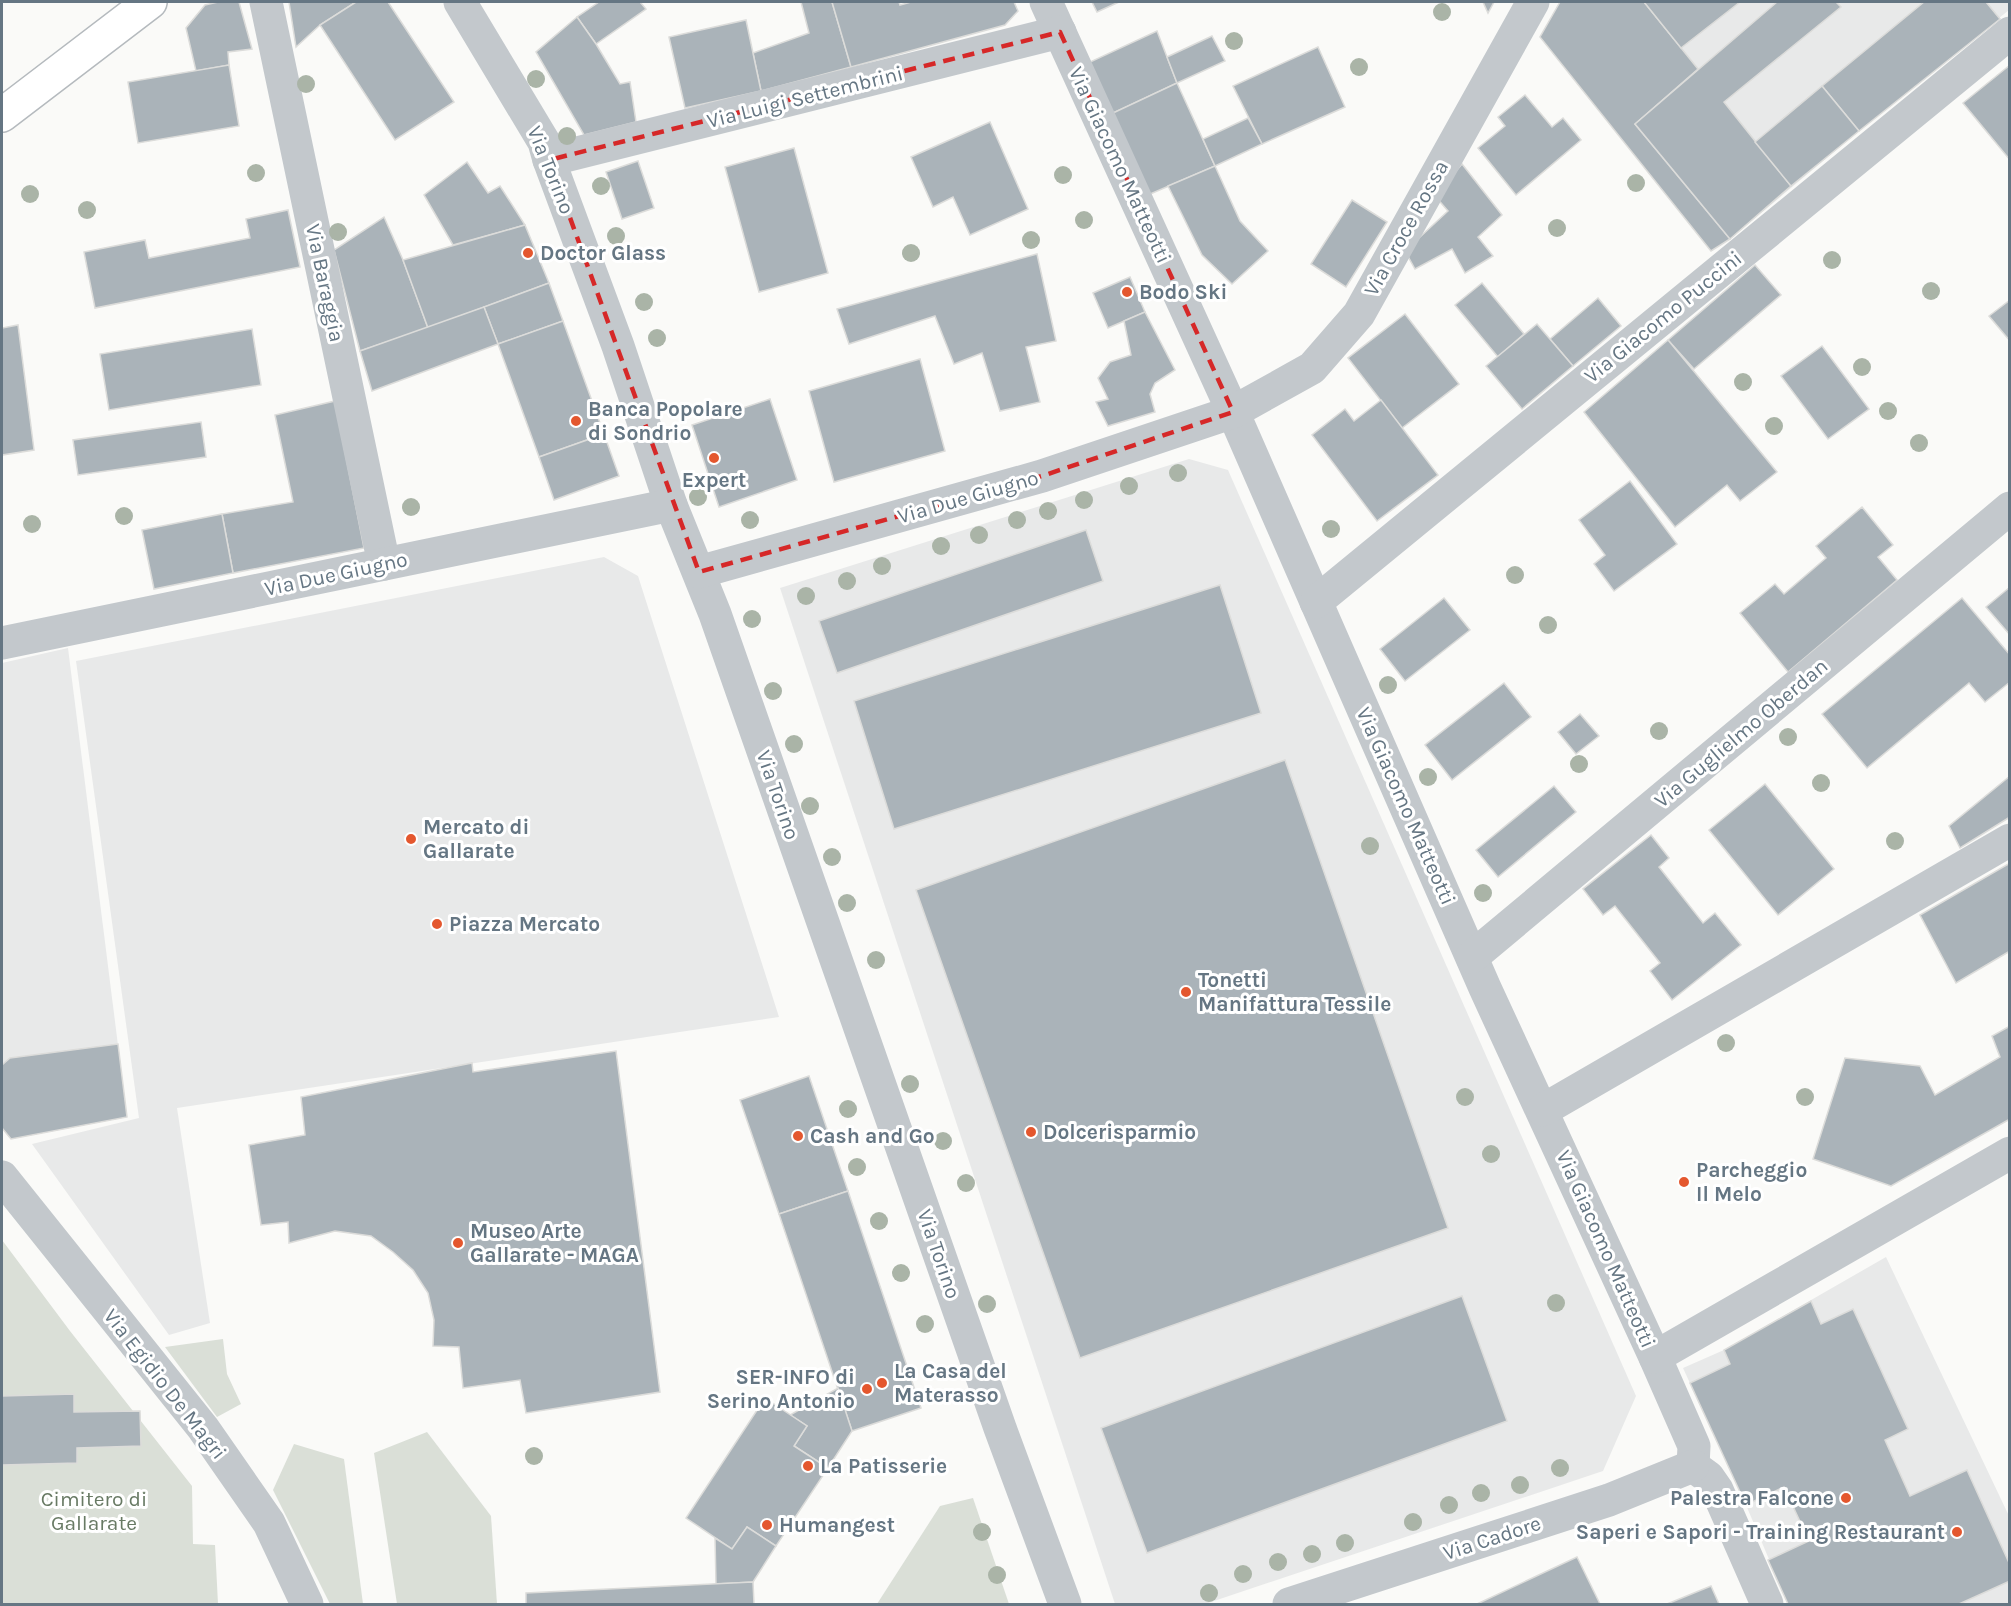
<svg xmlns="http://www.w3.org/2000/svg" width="2011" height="1606" viewBox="0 0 2011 1606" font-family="Karla,sans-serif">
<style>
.built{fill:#e8e9e9}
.green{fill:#dadfd7}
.building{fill:#aab3b9;stroke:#dcdcda;stroke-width:1.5}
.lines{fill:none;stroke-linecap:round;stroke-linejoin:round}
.major-casing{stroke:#b5babe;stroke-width:36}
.minor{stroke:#c3c8cc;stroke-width:33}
.major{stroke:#fff;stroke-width:33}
.tree{fill:#aab4a7}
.marked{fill:none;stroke:#d62828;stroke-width:4.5;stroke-dasharray:12 8;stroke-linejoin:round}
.poi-dot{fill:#e4572e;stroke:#fff;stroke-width:2}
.labels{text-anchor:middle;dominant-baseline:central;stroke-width:6;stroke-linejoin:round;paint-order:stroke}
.street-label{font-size:21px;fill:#657683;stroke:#fff}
.poi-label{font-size:21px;font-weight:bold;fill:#657683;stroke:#fff;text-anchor:start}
.park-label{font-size:21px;fill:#687a64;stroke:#fff}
</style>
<rect width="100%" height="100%" fill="#fafaf8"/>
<g class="built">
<path d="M1560 2H2009V10L1859 131 1730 239 1711 251 1540 37Z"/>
<path d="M1189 459 1228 470 1636 1396 1603 1471 1205 1604H1115L780 588Z"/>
<path d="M604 557 638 576 779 1017 177 1108 210 1323 169 1335 32 1144 139 1118 76 661Z"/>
<path d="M68 648 127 1117 11 1139 2 1128V663Z"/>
<path d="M1886 1257 2009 1516V1604H1788L1746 1505 1683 1368 1724 1350Z"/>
</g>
<g class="green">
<path d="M2 1240 70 1331 192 1486 193 1544 215 1545 218 1604H2Z"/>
<path d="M223 1339 227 1374 241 1404 217 1417 165 1347Z"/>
<path d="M427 1432 491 1516 497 1604H397L374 1453Z"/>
<path d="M294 1444 344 1459 363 1604H330L273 1490Z"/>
<path d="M973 1498 1009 1604H877L940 1506Z"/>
</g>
<g class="building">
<path d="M218 2H239L252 49 228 52 229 65 196 71 186 28 205 5Z"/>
<path d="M289 2H356L320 25 296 47Z"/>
<path d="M356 2H388L454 102 395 140 320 25Z"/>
<path d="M599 2H640L646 9 596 44 577 17Z"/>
<path d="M801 2H832L851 67 761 91 753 53 809 33Z"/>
<path d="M832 2H899L900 5 911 2H1014L1018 11 1005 25 851 67Z"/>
<path d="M1092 2H1119L1097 12Z"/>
<path d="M1483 2H1494L1488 13Z"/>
<path d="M1560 2H1644L1698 69 1635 124 1730 239 1711 251 1540 37Z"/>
<path d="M1644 2H1740L1681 48Z"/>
<path d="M1777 2H1836L1841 7 1724 102 1791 186 1730 239 1635 124Z"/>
<path d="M1924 2H1986L2000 19 1859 131 1822 86Z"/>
<path d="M577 17 596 44 620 84 630 82 636 122 584 135 536 52Z"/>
<path d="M746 20 761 91 685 108 669 37Z"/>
<path d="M1157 31 1177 83 1113 113 1090 62Z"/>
<path d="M1212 36 1225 61 1177 83 1167 57Z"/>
<path d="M1318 47 1345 107 1262 144 1233 86Z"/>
<path d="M229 65 239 126 138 143 128 82Z"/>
<path d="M2010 65V160L1963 103Z"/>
<path d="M1177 83 1215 166 1148 195 1113 113Z"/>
<path d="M1822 86 1859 131 1791 186 1755 142Z"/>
<path d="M1525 95 1552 127 1563 118 1581 140 1516 195 1478 148 1505 126 1498 117Z"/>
<path d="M1248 118 1262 144 1215 166 1203 139Z"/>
<path d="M990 122 1028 209 970 235 953 197 933 207 911 157Z"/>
<path d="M794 148 828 273 759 292 725 167Z"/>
<path d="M638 161 654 208 622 219 606 172Z"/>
<path d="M467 162 488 193 500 186 525 225 453 245 424 195Z"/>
<path d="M1462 164 1502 215 1478 237 1493 256 1465 273 1452 249 1415 269 1405 251 1448 211 1435 196Z"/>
<path d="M1215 166 1240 221 1268 251 1232 284 1202 255 1168 186Z"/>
<path d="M1352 200 1387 222 1346 287 1311 264Z"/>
<path d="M288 210 300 267 95 308 84 252 145 240 149 258 250 238 246 219Z"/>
<path d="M384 217 403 260 428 328 360 351 334 250Z"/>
<path d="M525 225 549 283 428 328 403 260Z"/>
<path d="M1037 254 1056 341 1026 347 1040 402 1000 411 982 353 954 364 935 316 849 344 837 309Z"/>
<path d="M1755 265 1781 295 1694 369 1668 340Z"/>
<path d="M1130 277 1145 312 1108 328 1093 293Z"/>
<path d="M549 283 563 321 498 344 484 307Z"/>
<path d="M1482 283 1524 334 1498 357 1455 305Z"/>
<path d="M1598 298 1621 326 1573 366 1550 339Z"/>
<path d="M2010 300V341L1989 316Z"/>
<path d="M484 307 498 344 372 391 360 351Z"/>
<path d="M1145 312 1175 370 1155 383 1150 394 1155 412 1108 426 1096 402 1108 399 1098 378 1110 362 1131 355 1124 321Z"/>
<path d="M1405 314 1459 384 1402 428 1348 358Z"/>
<path d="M563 321 604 434 539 457 498 344Z"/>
<path d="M1537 324 1573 366 1522 409 1486 366Z"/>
<path d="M18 325 34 450 2 455V328Z"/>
<path d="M252 329 261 385 109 410 100 354Z"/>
<path d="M1668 340 1777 472 1740 501 1727 485 1675 527 1584 412Z"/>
<path d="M1822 346 1869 409 1828 439 1781 376Z"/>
<path d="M920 359 945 451 834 482 809 391Z"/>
<path d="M770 399 797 480 719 507 692 425Z"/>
<path d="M1381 400 1438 475 1377 521 1312 435 1345 409 1354 421Z"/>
<path d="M335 401 364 548 233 573 222 514 293 502 275 415Z"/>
<path d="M201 422 206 457 78 475 73 440Z"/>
<path d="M604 434 619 476 554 500 539 457Z"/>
<path d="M1630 481 1677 544 1614 591 1594 564 1605 555 1579 520Z"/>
<path d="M1862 507 1893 545 1878 557 1897 580 1788 672 1740 613 1775 584 1784 594 1826 558 1816 546Z"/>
<path d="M222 514 233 573 154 589 142 530Z"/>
<path d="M1086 530 1103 581 837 673 819 621Z"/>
<path d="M1220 585 1261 713 894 829 854 701Z"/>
<path d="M2010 587V635L1986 607Z"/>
<path d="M1444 598 1470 630 1405 681 1380 649Z"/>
<path d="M1962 598 2010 655V682L1985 702 1969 683 1867 768 1822 714Z"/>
<path d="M1504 683 1531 717 1452 780 1425 745Z"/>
<path d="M1580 714 1599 736 1576 754 1558 732Z"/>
<path d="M1285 760 1448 1228 1080 1358 916 890Z"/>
<path d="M2010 776V817L1960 848 1949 826Z"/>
<path d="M1765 784 1834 869 1778 915 1709 830Z"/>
<path d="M1554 786 1576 812 1498 877 1476 850Z"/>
<path d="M1651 835 1669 858 1659 867 1703 923 1715 913 1741 945 1672 1000 1650 971 1660 963 1615 906 1603 915 1583 889Z"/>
<path d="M2010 863V951L1956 983 1920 915Z"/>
<path d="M2010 1026V1119L1891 1186 1813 1159 1845 1058 1920 1066 1935 1095 2000 1057 1992 1036Z"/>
<path d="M118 1044 127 1117 11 1139 2 1128V1065L10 1058Z"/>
<path d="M616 1051 660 1392 526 1413 520 1380 463 1388 459 1347 433 1346 434 1320 428 1293 413 1270 393 1252 371 1236 335 1231 289 1243 288 1222 261 1225 249 1145 305 1135 301 1097 472 1063 473 1072Z"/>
<path d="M809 1076 848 1191 779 1214 740 1100Z"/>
<path d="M848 1191 921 1408 852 1431 779 1214Z"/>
<path d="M1462 1296 1507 1421 1147 1553 1101 1428Z"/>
<path d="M1811 1301 1821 1324 1853 1309 1908 1429 1885 1440 1910 1496 1967 1470 2010 1565V1581L1959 1604H1788L1768 1560 1809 1541 1784 1487 1746 1505 1690 1383 1730 1364 1724 1350Z"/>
<path d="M838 1388 852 1431 828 1468 794 1446 807 1426 790 1415Z"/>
<path d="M74 1394V1412L140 1411 141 1446 77 1448V1463L2 1465V1396Z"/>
<path d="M765 1398 807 1426 794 1446 828 1468 776 1546 747 1527 732 1549 686 1518Z"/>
<path d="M747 1527 776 1546 753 1582 716 1584 715 1538 732 1549Z"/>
<path d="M1577 1557 1600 1604H1477Z"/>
<path d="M753 1582 754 1604H526V1593Z"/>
<path d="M1711 1586 1719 1604H1667Z"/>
</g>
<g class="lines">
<defs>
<path id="major" d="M2 115 150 2"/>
</defs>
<use href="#major" class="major-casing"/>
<g class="minor">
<path d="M266 2 384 564"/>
<path d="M460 2 544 142 549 160 618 346 671 505 715 614 1000 1428 1065 1604"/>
<path d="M1046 2 1233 412 1485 988 1655 1357 1694 1446 1693 1466"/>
<path d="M549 160 1060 32"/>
<path d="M699 572 1042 476 1233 412 1312 368 1359 314 1533 2"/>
<path d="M1316 602 2010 33"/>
<path d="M2 643 671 505"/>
<path d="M1472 957 2010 508"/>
<path d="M1543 1110 2010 840"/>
<path d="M2 1177 203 1428 269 1523 307 1604"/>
<path d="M1655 1357 2010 1153"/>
<path d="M1693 1466 1708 1477 1717 1490 1767 1604"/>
<path d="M1289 1604 1609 1500 1693 1466"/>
</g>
<use href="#major" class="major"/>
</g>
<g class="tree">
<circle cx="1442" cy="12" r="9"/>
<circle cx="1234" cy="41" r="9"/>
<circle cx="1359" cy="67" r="9"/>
<circle cx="536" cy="79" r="9"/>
<circle cx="306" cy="84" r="9"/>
<circle cx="567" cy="136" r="9"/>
<circle cx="256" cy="173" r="9"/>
<circle cx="1063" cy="175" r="9"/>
<circle cx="1636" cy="183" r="9"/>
<circle cx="601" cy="186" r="9"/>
<circle cx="30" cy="194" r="9"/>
<circle cx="87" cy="210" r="9"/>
<circle cx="1084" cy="220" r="9"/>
<circle cx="1557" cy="228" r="9"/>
<circle cx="338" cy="232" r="9"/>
<circle cx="616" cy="236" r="9"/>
<circle cx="1031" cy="240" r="9"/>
<circle cx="911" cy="253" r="9"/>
<circle cx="1832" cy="260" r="9"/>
<circle cx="1931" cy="291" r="9"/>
<circle cx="644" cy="302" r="9"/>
<circle cx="657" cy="338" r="9"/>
<circle cx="1862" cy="367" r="9"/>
<circle cx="1743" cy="382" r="9"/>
<circle cx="1888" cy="411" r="9"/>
<circle cx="1774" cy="426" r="9"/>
<circle cx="1919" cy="443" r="9"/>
<circle cx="1178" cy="473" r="9"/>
<circle cx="1129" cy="486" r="9"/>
<circle cx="698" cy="497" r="9"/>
<circle cx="1084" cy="500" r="9"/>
<circle cx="411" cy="507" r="9"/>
<circle cx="1048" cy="511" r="9"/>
<circle cx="124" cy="516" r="9"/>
<circle cx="750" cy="520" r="9"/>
<circle cx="1017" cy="520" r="9"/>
<circle cx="32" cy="524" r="9"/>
<circle cx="1331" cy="529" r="9"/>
<circle cx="979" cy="535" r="9"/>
<circle cx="941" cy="546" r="9"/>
<circle cx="882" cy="566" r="9"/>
<circle cx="1515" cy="575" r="9"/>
<circle cx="847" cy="581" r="9"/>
<circle cx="806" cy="596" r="9"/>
<circle cx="752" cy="619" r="9"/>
<circle cx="1548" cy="625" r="9"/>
<circle cx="1388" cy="685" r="9"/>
<circle cx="773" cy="691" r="9"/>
<circle cx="1659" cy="731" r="9"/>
<circle cx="1788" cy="737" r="9"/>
<circle cx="794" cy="744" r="9"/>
<circle cx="1579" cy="764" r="9"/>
<circle cx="1428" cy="777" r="9"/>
<circle cx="1821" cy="783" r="9"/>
<circle cx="810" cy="806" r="9"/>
<circle cx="1895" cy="841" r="9"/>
<circle cx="1370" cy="846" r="9"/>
<circle cx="832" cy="857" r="9"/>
<circle cx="1483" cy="893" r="9"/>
<circle cx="847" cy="903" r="9"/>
<circle cx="876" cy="960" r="9"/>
<circle cx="1726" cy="1043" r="9"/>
<circle cx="910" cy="1084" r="9"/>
<circle cx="1465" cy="1097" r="9"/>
<circle cx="1805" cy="1097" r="9"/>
<circle cx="848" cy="1109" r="9"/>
<circle cx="943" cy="1141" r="9"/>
<circle cx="1491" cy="1154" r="9"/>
<circle cx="857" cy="1167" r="9"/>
<circle cx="966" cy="1183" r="9"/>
<circle cx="879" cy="1221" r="9"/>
<circle cx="901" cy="1273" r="9"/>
<circle cx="1556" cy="1303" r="9"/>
<circle cx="987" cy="1304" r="9"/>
<circle cx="925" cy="1324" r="9"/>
<circle cx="534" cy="1456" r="9"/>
<circle cx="1560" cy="1468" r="9"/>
<circle cx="1520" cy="1485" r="9"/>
<circle cx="1481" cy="1493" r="9"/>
<circle cx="1449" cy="1505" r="9"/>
<circle cx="1413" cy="1522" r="9"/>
<circle cx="982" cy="1532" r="9"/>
<circle cx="1345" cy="1543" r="9"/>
<circle cx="1312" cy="1554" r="9"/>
<circle cx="1278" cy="1562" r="9"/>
<circle cx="1243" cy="1574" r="9"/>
<circle cx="997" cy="1575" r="9"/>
<circle cx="1209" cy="1593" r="9"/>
</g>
<path class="marked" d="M1060 32 1233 412 1042 476 699 572 549 160Z"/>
<g class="poi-dot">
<circle cx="528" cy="253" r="6"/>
<circle cx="1127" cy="292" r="6"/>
<circle cx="576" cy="421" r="6"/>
<circle cx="714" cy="458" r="6"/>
<circle cx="411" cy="839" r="6"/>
<circle cx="437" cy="924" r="6"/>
<circle cx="1186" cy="992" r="6"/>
<circle cx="1031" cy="1132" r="6"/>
<circle cx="798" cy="1136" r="6"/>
<circle cx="1684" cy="1182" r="6"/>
<circle cx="458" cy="1243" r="6"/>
<circle cx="882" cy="1383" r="6"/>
<circle cx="867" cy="1389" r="6"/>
<circle cx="808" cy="1466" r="6"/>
<circle cx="1846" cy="1498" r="6"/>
<circle cx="767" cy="1525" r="6"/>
<circle cx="1957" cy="1532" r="6"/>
</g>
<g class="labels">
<g class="street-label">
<text transform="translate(805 97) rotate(-14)">Via Luigi Settembrini</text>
<text transform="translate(1120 165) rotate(65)">Via Giacomo Matteotti</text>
<text transform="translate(551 170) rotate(68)">Via Torino</text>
<text transform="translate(1406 228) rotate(-61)">Via Croce Rossa</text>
<text transform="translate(325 283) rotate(78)">Via Baraggia</text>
<text transform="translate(1663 317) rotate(-39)">Via Giacomo Puccini</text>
<text transform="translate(968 497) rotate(-16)">Via Due Giugno</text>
<text transform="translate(336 574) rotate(-12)">Via Due Giugno</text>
<text transform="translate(1741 733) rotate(-40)">Via Guglielmo Oberdan</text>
<text transform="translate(778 795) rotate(71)">Via Torino</text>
<text transform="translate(1406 806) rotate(66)">Via Giacomo Matteotti</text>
<text transform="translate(1606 1249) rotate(66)">Via Giacomo Matteotti</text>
<text transform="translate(939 1254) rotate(71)">Via Torino</text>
<text transform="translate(165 1384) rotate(52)">Via Egidio De Magri</text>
<text transform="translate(1492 1538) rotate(-18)">Via Cadore</text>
</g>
<g class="poi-label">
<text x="540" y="253">Doctor Glass</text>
<text x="1139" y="292">Bodo Ski</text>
<text x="588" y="409">Banca Popolare<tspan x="588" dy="24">di Sondrio</tspan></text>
<text x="714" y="480" text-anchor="middle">Expert</text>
<text x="423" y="827">Mercato di<tspan x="423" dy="24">Gallarate</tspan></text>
<text x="449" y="924">Piazza Mercato</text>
<text x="1198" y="980">Tonetti<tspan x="1198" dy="24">Manifattura Tessile</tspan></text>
<text x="1043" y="1132">Dolcerisparmio</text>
<text x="810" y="1136">Cash and Go</text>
<text x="1696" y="1170">Parcheggio<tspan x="1696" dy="24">Il Melo</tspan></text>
<text x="470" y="1231">Museo Arte<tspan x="470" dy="24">Gallarate - MAGA</tspan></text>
<text x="894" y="1371">La Casa del<tspan x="894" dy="24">Materasso</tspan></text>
<text x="855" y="1377" text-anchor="end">SER-INFO di<tspan x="855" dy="24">Serino Antonio</tspan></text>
<text x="820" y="1466">La Patisserie</text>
<text x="1834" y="1498" text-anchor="end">Palestra Falcone</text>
<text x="779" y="1525">Humangest</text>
<text x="1945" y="1532" text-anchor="end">Saperi e Sapori - Training Restaurant</text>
</g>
<g class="park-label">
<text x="94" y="1499">Cimitero di<tspan x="94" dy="24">Gallarate</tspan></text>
</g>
</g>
<rect width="2011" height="1606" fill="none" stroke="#657683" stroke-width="6"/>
</svg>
